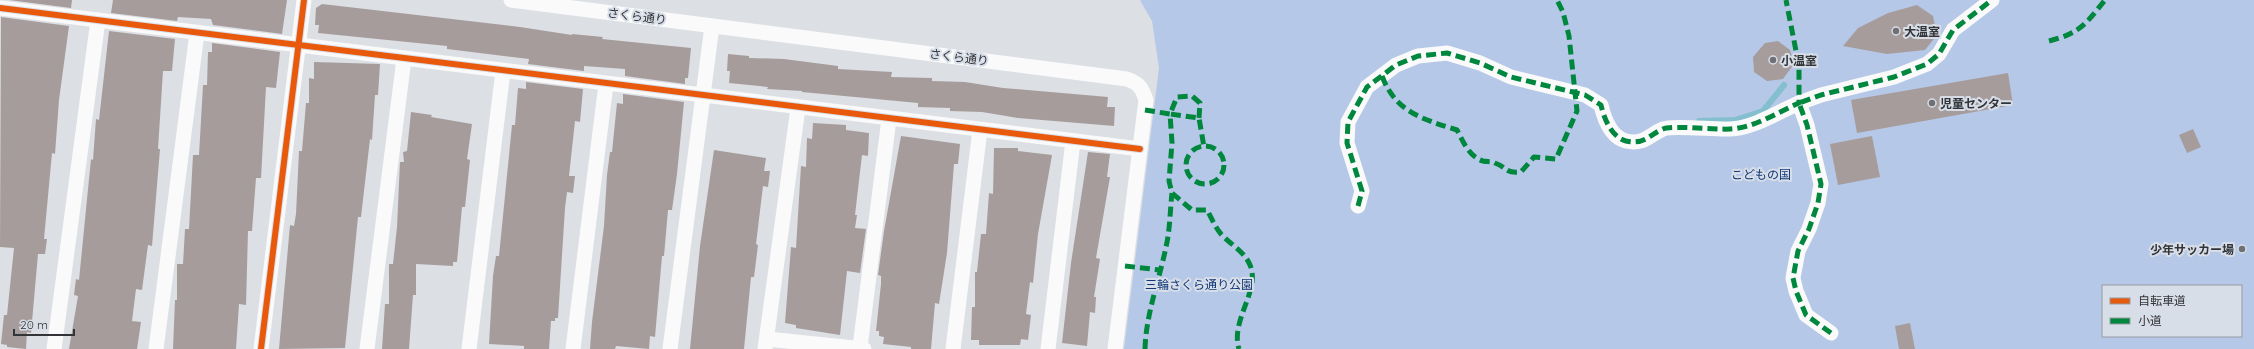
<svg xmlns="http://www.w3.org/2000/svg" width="2254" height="349" viewBox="0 0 2254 349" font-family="Quicksand,'Noto Sans JP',sans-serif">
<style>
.green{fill:#b6c8e7;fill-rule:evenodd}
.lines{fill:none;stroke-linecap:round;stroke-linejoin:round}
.stream{stroke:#84bfcf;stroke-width:6}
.building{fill:#a79c9c}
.street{stroke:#fafafb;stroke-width:15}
.quiet{stroke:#00873e;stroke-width:5;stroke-dasharray:10 5;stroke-linecap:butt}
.cycleway-casing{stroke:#d8dee8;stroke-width:8}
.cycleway{stroke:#e8590c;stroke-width:6}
.poi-dot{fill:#6e7074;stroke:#d8dee8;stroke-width:1.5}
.labels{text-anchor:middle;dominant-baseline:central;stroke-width:4;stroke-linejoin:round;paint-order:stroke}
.street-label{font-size:12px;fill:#323438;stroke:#d8dee8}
.poi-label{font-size:12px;font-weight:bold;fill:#323438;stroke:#d8dee8;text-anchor:start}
.park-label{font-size:12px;fill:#103776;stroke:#d8dee8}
</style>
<rect width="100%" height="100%" fill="#dcdfe4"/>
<path class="green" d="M1140 0H2254V349H1124L1159 68 1152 21ZM2103 286H2241V336H2103Z"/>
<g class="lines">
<path class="stream" d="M1699 121 1735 120 1763 111 1784 85"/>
</g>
<g class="building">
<path d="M9 0H72L71 8Z"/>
<path d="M113 0H287L282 34 213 25 211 19 178 17 177 21 111 13Z"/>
<path d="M322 4 520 27 572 35V34L603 37 602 39 691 48 688 78H685V84L625 76V69L584 66V71L528 64 529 59 447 49V46L318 33 319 25H315L316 8Z"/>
<path d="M1917 5 1933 16 1937 35 1925 50 1887 54 1843 46 1858 28 1888 13Z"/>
<path d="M1 17 69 26 59 100 55 154 52 153 44 239H47L45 254H38L31 333 27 332 26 349 7 347V345L1 344 4 315H7L14 248 0 247Z"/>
<path d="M109 31 175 39 172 71H163L158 149H160L152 246 148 245 142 290 136 289 132 321 141 322 137 349H69L78 296 74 295 76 279 79 280 91 159 93 160 96 119 99 120Z"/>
<path d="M1778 41 1790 50 1794 64 1783 79 1767 81 1754 72 1753 57 1765 43Z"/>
<path d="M212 43 280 52 276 88 266 87 261 178H256L252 231H248L246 305 239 304 236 349H173L175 300H177V264H183L185 229H189L193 155H199L203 85H207L208 52H212Z"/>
<path d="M728 54 749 56V58L784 59 838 66V69L892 72 891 77 932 78V81L965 82 1003 88 1108 97 1107 107H1115L1114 126 1018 118 982 112 950 111V108L918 107V103L802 92V91L767 89 768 87 729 83 730 71H727Z"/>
<path d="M314 62 380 64 378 95H375L372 140 370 139 361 217H358L345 348 279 349 290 225 294 226 296 214 299 151H302L306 103H309V78L314 79Z"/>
<path d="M2008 73 2013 105 1857 133 1851 100Z"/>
<path d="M526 82 583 89 580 122 575 121 569 176H575L573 193 567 192 565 208 558 318H555V321H551L549 349H524V346L489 344 493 276 496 256H499L512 125H515L518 88 526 89Z"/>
<path d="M623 94 684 102 677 174 672 210H668L664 256H662L655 337 650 336 649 349 616 346 615 349H590L592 322 604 226 607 175 610 152H612L617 103 623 104Z"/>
<path d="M411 112 432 115 431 117 472 124 467 159 470 160 465 207H462L457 262H453V266L416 264V295H413L409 349H382L385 304H389V264H393L397 227 400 162H404L403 152 407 151Z"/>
<path d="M813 123 846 125V130L869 133 868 156 862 155 855 215H857L855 228 866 229 860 273 847 271 840 335 796 328V325L785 323 791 247 796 248 801 166 806 167 807 138 812 139Z"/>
<path d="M2193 129 2201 147 2187 153 2179 135Z"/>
<path d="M901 136 960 144 958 164H954L947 253 939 304 935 303 931 349H911V347L883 344 884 337 879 336V331H876L881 284V276L878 275 884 231Z"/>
<path d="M1872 136 1880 177 1838 185 1830 144Z"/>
<path d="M994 148H1018V151L1052 155 1038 234 1033 283 1030 282 1026 314 1031 315 1028 340 1021 339 1020 345H979V340H971L972 307H975V272H977L981 234H986L989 193 993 194Z"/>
<path d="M714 150 766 158 764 171H770L768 187 763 186 756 244 758 245 754 277H751L744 349H690L700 246Z"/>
<path d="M1088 152 1110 154 1107 177H1110L1096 258 1100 259 1094 297H1096L1095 313 1090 312 1087 346 1062 343 1071 263Z"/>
<path d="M1910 323 1915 349H1899L1895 326Z"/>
</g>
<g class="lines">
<g class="street">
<path d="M511 0 1127 79C1139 83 1142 88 1146 100L1115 349"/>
<path d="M0 8 1140 149"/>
<path d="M1358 206 1362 191 1347 143 1348 122 1367 87 1396 65 1418 56 1447 53 1480 63 1511 77 1585 95 1601 105C1604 118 1611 137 1626 141 1644 145 1649 135 1663 129 1673 125 1716 130 1730 129 1754 128 1778 112 1799 103"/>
<path d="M1831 333 1806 315 1796 291 1793 278 1798 251 1809 229 1818 203 1821 184 1807 125 1799 103 1821 95 1894 77 1927 64 1939 54 1953 30 1992 0"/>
<path d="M767 339 864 349"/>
<path d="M860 347 889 119"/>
<path d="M54 349 98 20"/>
<path d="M156 349 197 33"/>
<path d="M261 349 304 0"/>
<path d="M367 349 404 59"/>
<path d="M469 349 503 71"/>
<path d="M573 349 606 84"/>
<path d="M670 349 712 26"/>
<path d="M765 349 798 108"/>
<path d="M953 349 980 130"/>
<path d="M1048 349 1073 141"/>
</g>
<g class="quiet">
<path d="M2049 41C2080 33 2085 25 2105 0"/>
<path d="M1382 76C1396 113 1423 119 1457 130 1463 141 1469 157 1483 161 1487 162 1492 161 1495 163 1507 167 1505 174 1521 172L1534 157 1556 159 1577 111 1569 36 1563 12 1557 0"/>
<path d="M1145 110 1170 114 1172 143 1169 181 1172 193 1192 210H1207C1211 217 1215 227 1221 234 1231 245 1244 251 1250 265 1261 290 1230 320 1239 349"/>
<path d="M1199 118 1200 103 1192 96 1177 97 1170 114 1199 118 1204 147"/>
<circle cx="1205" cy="165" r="19"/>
<path d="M1358 206 1362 191 1347 143 1348 122 1367 87 1396 65 1418 56 1447 53 1480 63 1511 77 1585 95 1601 105C1604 118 1611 137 1626 141 1644 145 1649 135 1663 129 1673 125 1716 130 1730 129 1754 128 1778 112 1799 103V66L1786 0"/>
<path d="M1125 266 1160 270"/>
<path d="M1831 333 1806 315 1796 291 1793 278 1798 251 1809 229 1818 203 1821 184 1807 125 1799 103 1821 95 1894 77 1927 64 1939 54 1953 30 1992 0"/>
<path d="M1145 349C1146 314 1159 281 1166 247 1170 230 1170 211 1172 193"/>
</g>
<defs>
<g id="cycleway">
<path d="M0 8 1140 149"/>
<path d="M261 349 304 0"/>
</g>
</defs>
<use href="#cycleway" class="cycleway-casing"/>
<use href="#cycleway" class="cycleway"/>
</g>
<g class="poi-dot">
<circle cx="1896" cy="31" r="4"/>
<circle cx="1773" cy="60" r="4"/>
<circle cx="1932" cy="103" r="4"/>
<circle cx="2242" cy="249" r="4"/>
</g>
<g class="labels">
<g class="street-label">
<text transform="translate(637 16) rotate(7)">さくら通り</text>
<text transform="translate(959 57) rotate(7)">さくら通り</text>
</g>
<g class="poi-label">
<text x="1904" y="31">大温室</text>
<text x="1781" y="60">小温室</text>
<text x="1940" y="103">児童センター</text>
<text x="2234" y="249" text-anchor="end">少年サッカー場</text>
</g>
<g class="park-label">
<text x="1761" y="174">こどもの国</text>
<text x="1199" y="284">三輪さくら通り公園</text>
</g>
</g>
<rect x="2102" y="285" width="140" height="52" fill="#d8dee8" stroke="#969aa2"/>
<rect x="2110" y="298" width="20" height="6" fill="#e8590c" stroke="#969aa2"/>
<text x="2138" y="305" font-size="12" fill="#323438">自転車道</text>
<rect x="2110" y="318" width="20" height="6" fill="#00873e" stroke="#969aa2"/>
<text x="2138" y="325" font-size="12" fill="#323438">小道</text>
<path d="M14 329v6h60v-6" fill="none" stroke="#323438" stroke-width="2"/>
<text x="20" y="329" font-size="12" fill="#323438" stroke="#d8dee8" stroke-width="3" paint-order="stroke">20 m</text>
</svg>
